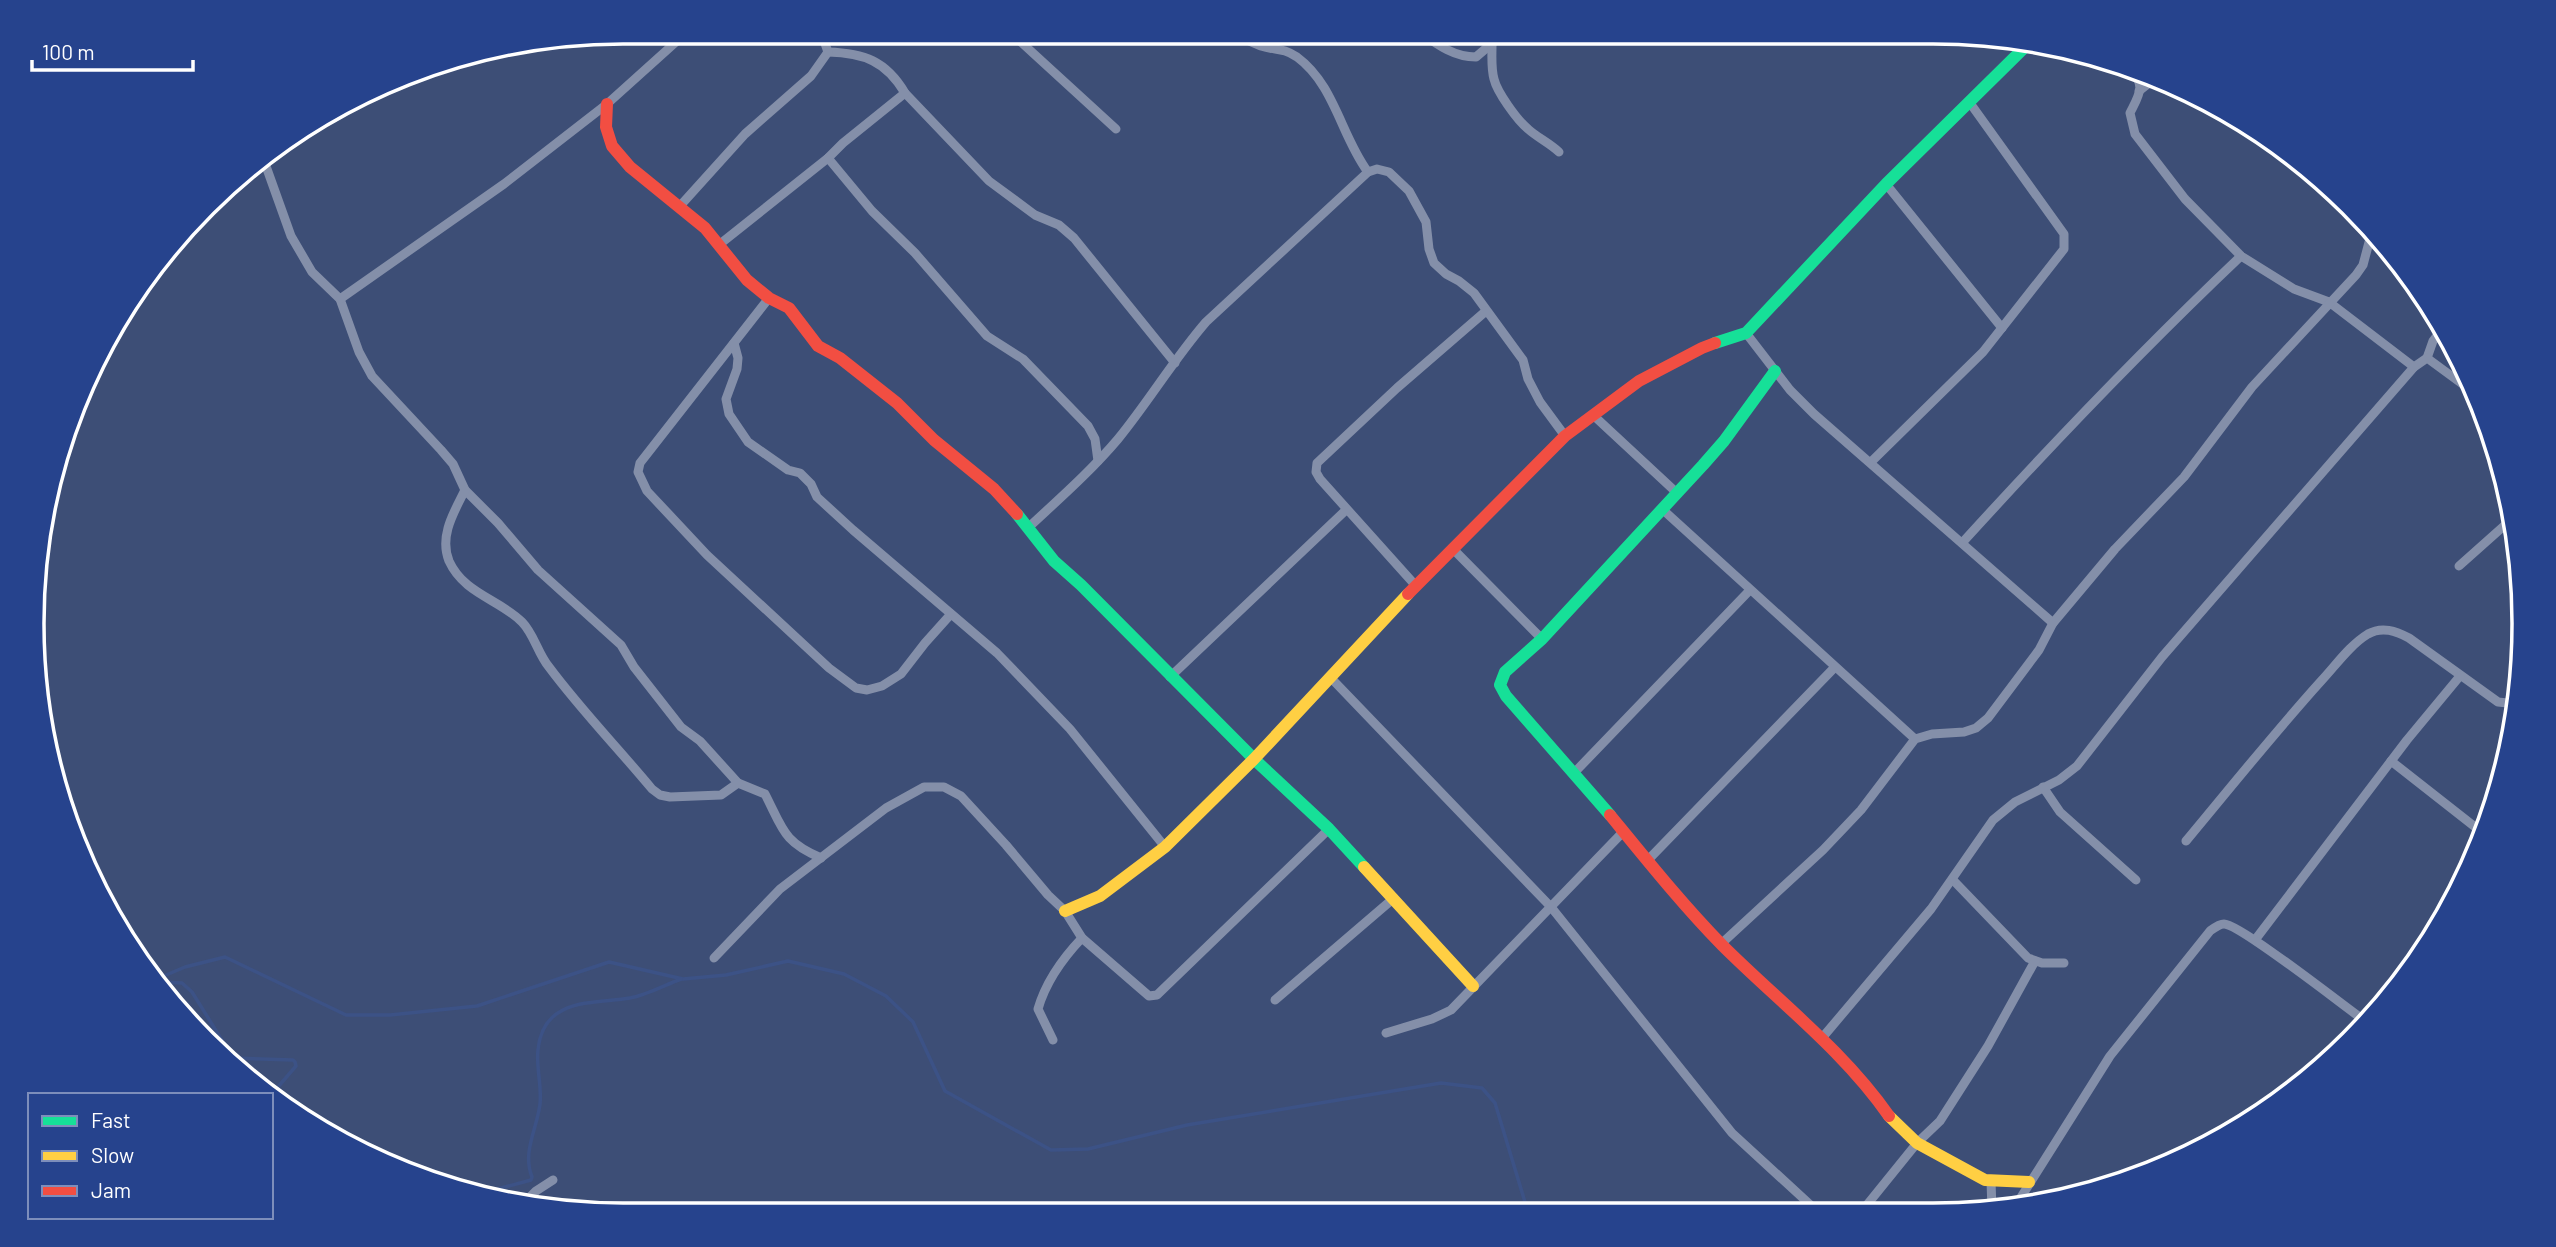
<svg xmlns="http://www.w3.org/2000/svg" width="2556" height="1247" viewBox="0 0 2556 1247" font-family="Barlow,sans-serif">
<style>
.lines{fill:none;stroke-linecap:round;stroke-linejoin:round}
.stream{stroke:#3c5286;stroke-width:3.5}
.street{stroke:#848fa9;stroke-width:9}
.fast{stroke:#16e098;stroke-width:12}
.slow{stroke:#ffcf43;stroke-width:12}
.jam{stroke:#f24e42;stroke-width:12}
.rim{fill:none;stroke:#fff;stroke-width:3.5}
</style>
<rect width="100%" height="100%" fill="#3d4e76"/>
<g class="lines">
<g class="stream">
<path d="M127 303 142 283"/>
<path d="M57 769 68 803"/>
<path d="M159 978 185 967 225 957 346 1015H390L477 1006 609 962 683 979 726 975 788 961 844 974 886 996 913 1022 945 1091 1051 1150 1088 1149 1187 1125 1441 1083 1482 1088 1495 1103 1528 1212"/>
<path d="M162 982 182 983 192 992 233 1058 293 1060 295 1062 296 1066 271 1095"/>
<path d="M469 1192 494 1190 531 1180 532 1177C522 1152 537 1129 540 1104 542 1086 536 1068 538 1050 543 997 593 1004 630 998 647 995 665 985 681 979"/>
</g>
<g class="street">
<path d="M1010 32 1116 129"/>
<path d="M1232 32C1241 38 1251 42 1261 46 1276 51 1282 47 1297 57 1335 85 1341 136 1368 172"/>
<path d="M1420 32C1438 45 1454 57 1476 57L1505 32"/>
<path d="M1492 46C1492 57 1491 68 1494 79 1497 92 1517 120 1528 129 1538 138 1548 142 1559 152"/>
<path d="M828 52C864 53 886 61 905 93L989 181 1035 215 1059 225 1074 238 1175 363"/>
<path d="M2130 68C2146 86 2140 93 2130 113L2135 134 2185 199 2241 256 2294 289 2329 302 2414 367"/>
<path d="M2139 91 2158 76"/>
<path d="M262 155 291 236 312 272 340 299 359 352 372 376 441 450 453 464 465 490 498 523 538 570 621 645 634 667 681 727 700 741 738 783 765 794C783 829 783 842 821 858"/>
<path d="M828 158 872 211 915 253 987 336 1023 359 1088 426 1095 439 1098 461"/>
<path d="M1886 184 2002 328"/>
<path d="M680 206 745 134 811 76 828 52 821 32"/>
<path d="M720 244 828 158 843 143 905 93"/>
<path d="M769 298 640 463 638 472 647 491 707 555 829 668 856 688 867 690 882 686 901 674 925 643 951 614"/>
<path d="M340 299 504 184 607 104 687 32"/>
<path d="M1746 333 1790 390 1814 414 2053 623"/>
<path d="M734 343 738 358 737 369 726 399 729 414 748 442 788 470 800 473 811 484 817 497 853 530 997 653 1070 729 1165 847"/>
<path d="M2427 358 2433 341 2443 328"/>
<path d="M1593 415 1677 493"/>
<path d="M1871 462 1983 352 2064 249V234L1970 103"/>
<path d="M465 490C454 512 439 536 449 561 464 594 499 599 522 622 534 634 538 654 549 667 581 710 618 748 652 789L660 795 670 797 721 795 738 783"/>
<path d="M1662 509 1915 739"/>
<path d="M1029 527C1059 499 1091 471 1118 439 1149 401 1174 359 1206 322L1368 172 1377 169 1389 172 1409 191 1426 222 1429 249 1434 263 1446 274 1459 281 1474 293 1523 360 1528 379 1540 402 1565 436"/>
<path d="M1962 543C2052 444 2144 348 2241 256"/>
<path d="M1454 550 1542 639"/>
<path d="M2459 566 2514 517"/>
<path d="M1416 586 1320 479 1316 472 1317 463 1397 388 1486 311"/>
<path d="M1170 677 1346 510"/>
<path d="M1330 677 1551 907 1732 1133 1817 1211"/>
<path d="M2391 761 2484 834"/>
<path d="M1574 773 1750 590"/>
<path d="M2043 787 2060 812 2136 880"/>
<path d="M2186 841C2231 787 2275 732 2322 680 2336 665 2350 645 2368 634 2382 626 2396 631 2409 638L2498 702 2517 704"/>
<path d="M1647 861 1835 667"/>
<path d="M1953 880 2028 958 2042 963H2064"/>
<path d="M2255 940 2407 740 2460 676"/>
<path d="M1721 944 1823 850 1861 810 1915 739 1932 734 1964 732 1976 728 1988 718 2039 650 2053 623 2115 549 2184 477 2252 387 2356 275 2363 265 2372 231"/>
<path d="M714 958 780 889 886 808 924 787H944L961 796 1006 845 1048 895 1065 911 1082 938 1149 996 1157 995 1329 829"/>
<path d="M2398 988 2407 976"/>
<path d="M1275 1000 1394 898"/>
<path d="M1386 1033 1432 1019 1451 1010 1624 831"/>
<path d="M1822 1038 1931 909 1993 820 2015 802 2059 780 2077 766 2162 657 2414 367 2427 358 2480 397"/>
<path d="M1053 1040 1038 1009C1046 981 1062 959 1082 938"/>
<path d="M1991 1181 1992 1210"/>
<path d="M522 1205 536 1191 553 1180"/>
<path d="M2013 1210 2110 1056 2210 931C2214 928 2219 924 2224 924 2240 924 2345 1007 2365 1021"/>
<path d="M1862 1211 1917 1143 1940 1121 1988 1046 2035 961"/>
</g>
<g class="fast">
<path d="M1715 343 1746 333 1886 184 2031 41"/>
<path d="M1017 514 1054 561 1081 585 1254 759 1329 829 1364 867"/>
<path d="M1610 815 1506 696 1500 685 1505 672 1542 639 1703 465 1724 441 1775 371"/>
</g>
<g class="slow">
<path d="M1364 867 1473 986"/>
<path d="M1065 911 1100 896 1165 847 1254 759 1408 594"/>
<path d="M1889 1116 1917 1143 1985 1180 2029 1182"/>
</g>
<g class="jam">
<path d="M607 104 606 127 612 146 630 167 705 228 747 280 769 298 789 308 818 346 840 358 897 403 934 440 994 489 1017 514"/>
<path d="M1408 594 1565 436 1639 381 1702 348 1715 343"/>
<path d="M1610 815C1646 859 1682 904 1722 945 1778 1001 1843 1050 1889 1116"/>
</g>
</g>
<path d="M0 0H2556V1247H0ZM623 44H1933A579 579 0 0 1 2512 623V624A579 579 0 0 1 1933 1203H623A579 579 0 0 1 44 624V623A579 579 0 0 1 623 44Z" fill="#26438d" fill-rule="evenodd"/>
<path class="rim" d="M623 44H1933A579 579 0 0 1 2512 623V624A579 579 0 0 1 1933 1203H623A579 579 0 0 1 44 624V623A579 579 0 0 1 623 44Z"/>
<rect x="28" y="1093" width="245" height="126" fill="#26438d" stroke="#7d8ebb" stroke-width="2"/>
<rect x="42" y="1116" width="35" height="10" fill="#16e098" stroke="#7d8ebb" stroke-width="2"/>
<text x="91" y="1128" font-size="21" fill="#ffffff">Fast</text>
<rect x="42" y="1151" width="35" height="10" fill="#ffcf43" stroke="#7d8ebb" stroke-width="2"/>
<text x="91" y="1163" font-size="21" fill="#ffffff">Slow</text>
<rect x="42" y="1186" width="35" height="10" fill="#f24e42" stroke="#7d8ebb" stroke-width="2"/>
<text x="91" y="1198" font-size="21" fill="#ffffff">Jam</text>
<path d="M32 60v10h161v-10" fill="none" stroke="#ffffff" stroke-width="3.5"/>
<text x="42" y="60" font-size="21" fill="#ffffff" stroke="#26438d" stroke-width="5" paint-order="stroke">100 m</text>
</svg>
